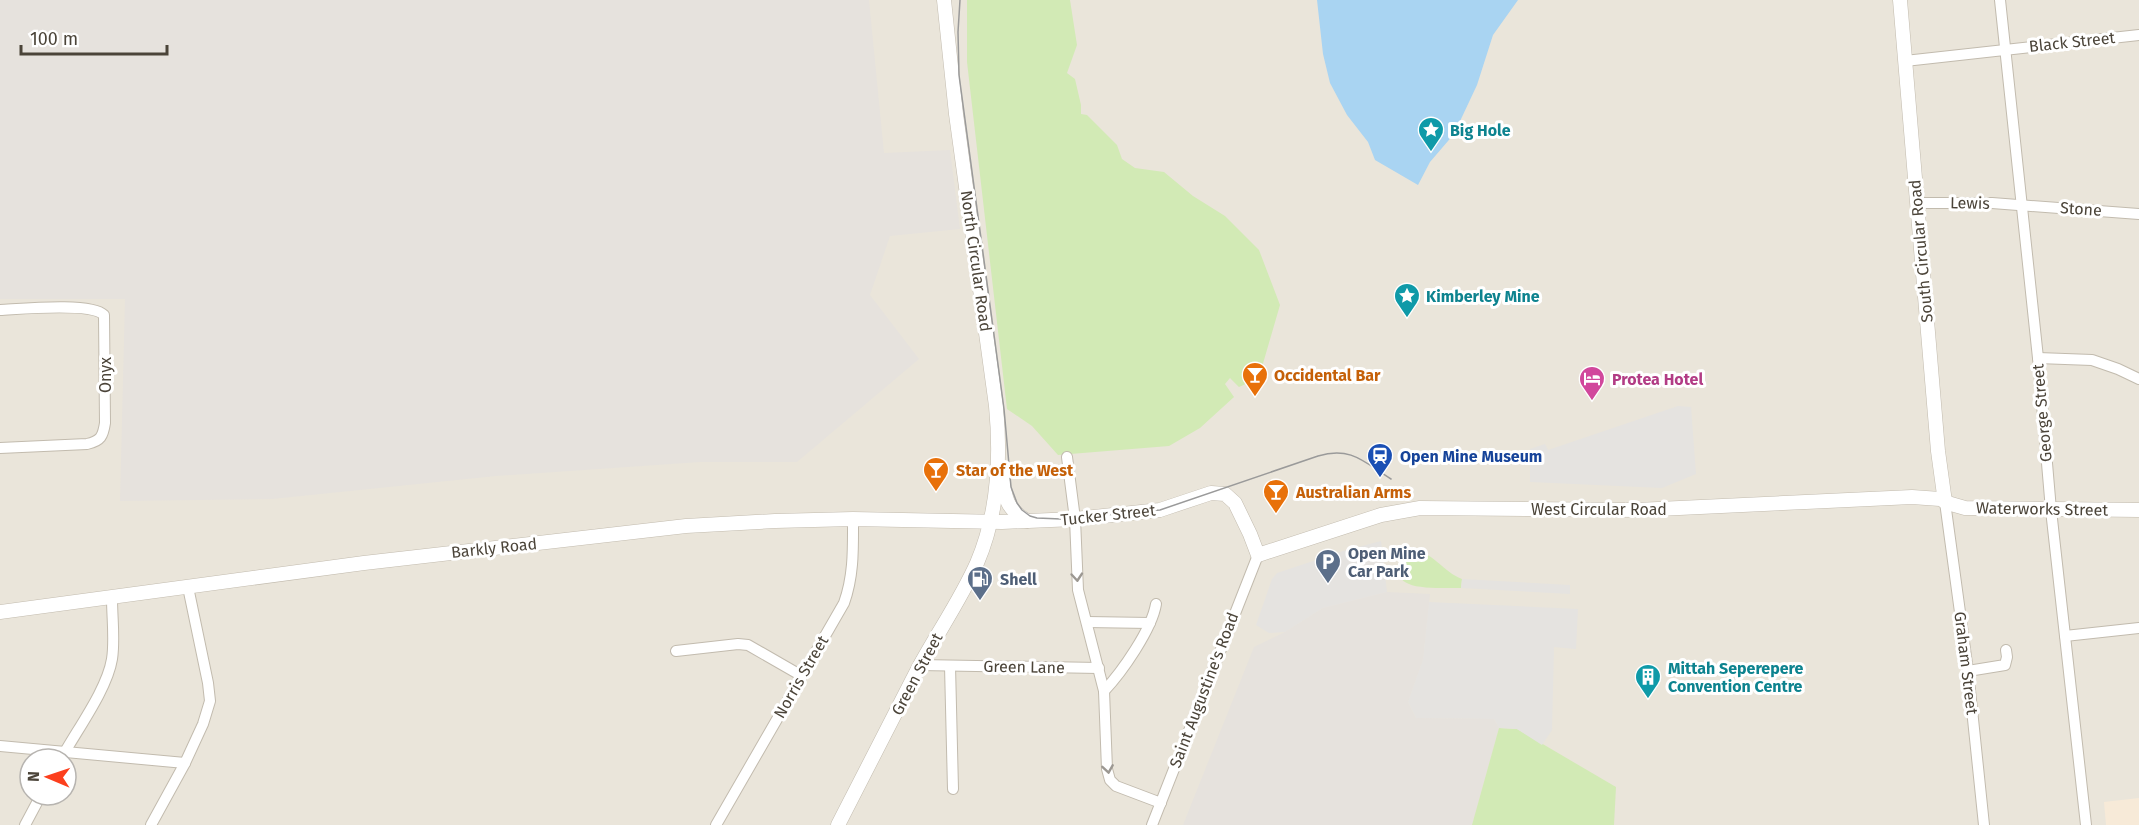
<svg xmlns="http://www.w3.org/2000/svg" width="2139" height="825" viewBox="0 0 2139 825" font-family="'Fira Sans',sans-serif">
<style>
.residential{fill:#eae5da;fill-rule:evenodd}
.commercial{fill:#f7ead8}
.industrial{fill:#e6e2dd}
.green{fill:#d2eab5}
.parking{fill:#e5e3e0}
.water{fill:#a9d4f2}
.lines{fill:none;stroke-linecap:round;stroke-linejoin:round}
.minor-casing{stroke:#c2bbae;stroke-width:12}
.tertiary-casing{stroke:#c2bbae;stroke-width:15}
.minor{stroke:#fff;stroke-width:10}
.tertiary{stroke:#fff;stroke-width:14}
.tram{stroke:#9a9a9a;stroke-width:1.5}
.oneway{stroke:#9c9892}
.labels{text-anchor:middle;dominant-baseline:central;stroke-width:6;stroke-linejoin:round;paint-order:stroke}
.street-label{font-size:16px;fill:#4b4439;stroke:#fff}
.culture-label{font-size:16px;font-weight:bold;fill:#0d838f;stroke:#fff;text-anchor:start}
.food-label{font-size:16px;font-weight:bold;fill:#c56008;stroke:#fff;text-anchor:start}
.hotel-label{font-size:16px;font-weight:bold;fill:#b23c85;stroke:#fff;text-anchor:start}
.transit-label{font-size:16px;font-weight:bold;fill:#164399;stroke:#fff;text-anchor:start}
.service-label{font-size:16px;font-weight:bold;fill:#4e5e75;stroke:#fff;text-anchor:start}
</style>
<rect width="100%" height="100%" fill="#f6f3ec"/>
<path class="residential" d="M0 0H2139V825H0ZM30 759H66V795H30Z"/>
<path class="commercial" d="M2139 798V825H2106L2104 802Z"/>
<g class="industrial">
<path d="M0 0H869L884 153 950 150 960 229 890 236 870 295 919 359 797 462H700L496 476 272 499 120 501 125 299H0Z"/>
<path d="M1387 592 1430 594 1423 659 1408 702 1416 718 1494 719 1499 728 1472 825H1183L1254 647 1285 632 1323 608Z"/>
</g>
<g class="green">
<path d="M967 0H1070L1077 45 1067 73 1075 79 1081 105V114L1087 115 1117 145 1122 159 1135 168 1164 172 1193 196 1225 216 1259 250 1280 305 1255 391 1248 383 1239 387 1230 378 1225 384 1234 397 1200 428 1169 446 1058 455 1032 426 1007 409 967 62Z"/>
<path d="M1412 551C1432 550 1443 572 1462 579L1461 588C1449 588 1419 589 1409 584 1391 577 1402 559 1412 551Z"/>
<path d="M1499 728 1517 729 1616 787 1614 825H1472Z"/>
</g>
<g class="parking">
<path d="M1678 406 1691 407 1696 474 1662 488 1530 482V449L1545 444 1548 450Z"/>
<path d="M1381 541 1387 592 1323 608 1285 632 1269 633 1256 625 1272 579 1277 573 1343 551Z"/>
<path d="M1462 579 1570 585V594L1461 588Z"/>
<path d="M1429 602 1578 609 1576 649 1554 647 1552 730 1542 745 1517 729 1499 728 1494 719 1416 718 1408 702 1423 659Z"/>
</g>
<path class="water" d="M1317 0H1518L1493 35 1477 85 1454 134 1430 162 1418 185 1375 160 1368 142 1347 115 1330 83 1323 54Z"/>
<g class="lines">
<defs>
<g id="minor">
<path d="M2000 0 2038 358 2051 510 2086 825"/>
<path d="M1905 61 2139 35"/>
<path d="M1917 203H1992L2139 214"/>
<path d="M0 310C21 309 91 302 104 315L105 423C103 436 101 441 87 444L0 448"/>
<path d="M2038 358 2092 360 2118 369 2139 379"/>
<path d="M1067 457 1075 519 1078 590 1104 691 1107 769 1110 780 1116 786 1161 803"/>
<path d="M1945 502 1968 671 1984 825"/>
<path d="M1087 622 1150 623"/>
<path d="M2065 636 2139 628"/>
<path d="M676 651 738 644 748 645 802 676"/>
<path d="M920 665 1099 668"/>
<path d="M950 666 953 789"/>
<path d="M1968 671 2005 665 2007 657 2006 650"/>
<path d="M1104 691C1122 672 1152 629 1156 604"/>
<path d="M0 746 185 763"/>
<path d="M61 759C76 731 107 690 112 659 115 640 112 618 112 598"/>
<path d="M25 825 41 795"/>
<path d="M151 825 185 763 203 724 210 701 208 683 188 587"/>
<path d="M716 825 844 603C854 575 853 548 853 519"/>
<path d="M1152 825 1258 555"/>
</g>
<g id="tertiary">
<path d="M1900 0 1938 451 1945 502"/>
<path d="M1002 475C1005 499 1006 508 1027 521"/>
<path d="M0 612 364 563 686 526 775 521 853 519 1002 522 1075 519 1160 510 1211 493 1225 494 1235 503 1250 534 1258 555 1381 515 1420 508 1637 510 1912 497 1940 499 1951 504 1965 508 2139 510"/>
<path d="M838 825C865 772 892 719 919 667 938 632 961 599 977 563 998 514 1001 458 996 406L956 114 944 0"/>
</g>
</defs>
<use href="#minor" class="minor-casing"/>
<use href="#tertiary" class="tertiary-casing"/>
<use href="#minor" class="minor"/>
<use href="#tertiary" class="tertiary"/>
<path class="tram" d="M960 0 958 32 959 75 1004 409 1011 487 1017 503 1022 510 1030 516 1037 518 1061 519 1160 510 1318 456C1351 446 1364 462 1391 479"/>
</g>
<defs><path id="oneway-chevron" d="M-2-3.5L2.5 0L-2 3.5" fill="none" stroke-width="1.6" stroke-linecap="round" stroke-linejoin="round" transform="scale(1.5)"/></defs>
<g class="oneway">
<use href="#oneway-chevron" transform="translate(1077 577) rotate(85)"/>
<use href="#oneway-chevron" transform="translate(1108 769) rotate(81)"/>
</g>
<defs>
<symbol id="sight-pin" viewBox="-11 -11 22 30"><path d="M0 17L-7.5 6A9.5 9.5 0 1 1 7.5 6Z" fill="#0f9aa8" stroke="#fff"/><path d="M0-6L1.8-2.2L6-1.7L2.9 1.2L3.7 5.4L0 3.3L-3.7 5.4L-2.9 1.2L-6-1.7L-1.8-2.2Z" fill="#fff"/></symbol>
<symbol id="bar-pin" viewBox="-11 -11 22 30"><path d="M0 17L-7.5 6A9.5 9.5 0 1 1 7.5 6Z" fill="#e8710a" stroke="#fff"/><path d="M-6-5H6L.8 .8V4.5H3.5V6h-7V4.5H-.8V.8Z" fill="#fff"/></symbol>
<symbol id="hotel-pin" viewBox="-11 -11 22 30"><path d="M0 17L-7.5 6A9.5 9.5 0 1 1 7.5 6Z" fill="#d1479c" stroke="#fff"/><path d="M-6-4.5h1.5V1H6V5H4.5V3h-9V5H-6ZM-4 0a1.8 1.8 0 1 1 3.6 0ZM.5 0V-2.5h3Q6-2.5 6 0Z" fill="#fff"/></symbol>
<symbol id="station-pin" viewBox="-11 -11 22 30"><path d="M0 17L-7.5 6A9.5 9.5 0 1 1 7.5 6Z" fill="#1a4fb4" stroke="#fff"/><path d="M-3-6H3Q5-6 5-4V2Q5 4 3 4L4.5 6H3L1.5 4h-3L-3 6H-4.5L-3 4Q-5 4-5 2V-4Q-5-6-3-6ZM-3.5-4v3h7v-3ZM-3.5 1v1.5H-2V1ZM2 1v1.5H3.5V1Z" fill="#fff"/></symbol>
<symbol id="parking-pin" viewBox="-11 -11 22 30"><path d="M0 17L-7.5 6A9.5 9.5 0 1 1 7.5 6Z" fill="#5c6f8a" stroke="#fff"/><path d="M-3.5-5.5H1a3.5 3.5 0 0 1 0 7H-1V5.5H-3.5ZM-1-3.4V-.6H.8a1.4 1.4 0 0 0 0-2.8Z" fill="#fff"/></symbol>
<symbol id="fuel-pin" viewBox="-11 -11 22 30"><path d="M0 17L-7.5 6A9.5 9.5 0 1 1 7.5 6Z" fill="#5c6f8a" stroke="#fff"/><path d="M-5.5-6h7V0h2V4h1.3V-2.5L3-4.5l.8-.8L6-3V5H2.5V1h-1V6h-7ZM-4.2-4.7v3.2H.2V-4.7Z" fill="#fff"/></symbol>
<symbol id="building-pin" viewBox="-11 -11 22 30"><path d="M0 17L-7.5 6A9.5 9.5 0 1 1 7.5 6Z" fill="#0f9aa8" stroke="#fff"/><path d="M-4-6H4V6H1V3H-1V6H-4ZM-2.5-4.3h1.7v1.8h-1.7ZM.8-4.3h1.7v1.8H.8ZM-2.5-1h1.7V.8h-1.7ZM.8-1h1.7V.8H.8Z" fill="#fff"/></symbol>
</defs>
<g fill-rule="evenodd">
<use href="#sight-pin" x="1416" y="115" width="30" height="40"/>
<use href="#sight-pin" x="1392" y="281" width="30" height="40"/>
<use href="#bar-pin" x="1240" y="360" width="30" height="40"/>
<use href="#hotel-pin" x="1577" y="364" width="30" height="40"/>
<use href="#station-pin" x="1365" y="441" width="30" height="40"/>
<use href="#bar-pin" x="921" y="455" width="30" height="40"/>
<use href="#bar-pin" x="1261" y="477" width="30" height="40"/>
<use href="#parking-pin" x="1313" y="547" width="30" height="40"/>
<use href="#fuel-pin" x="965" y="564" width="30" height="40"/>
<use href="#building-pin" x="1633" y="662" width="30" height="40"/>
</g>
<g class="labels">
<g class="street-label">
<text transform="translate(2072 42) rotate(-6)">Black Street</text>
<text transform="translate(1970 203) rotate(1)">Lewis</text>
<text transform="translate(2081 209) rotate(4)">Stone</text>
<text transform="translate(1921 251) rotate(-95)">South Circular Road</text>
<text transform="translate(976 261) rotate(82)">North Circular Road</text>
<text transform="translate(105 375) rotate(-90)">Onyx</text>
<text transform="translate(2042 413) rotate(-95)">George Street</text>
<text x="1599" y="509">West Circular Road</text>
<text transform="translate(2042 509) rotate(1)">Waterworks Street</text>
<text transform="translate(1108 515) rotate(-6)">Tucker Street</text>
<text transform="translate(494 548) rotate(-6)">Barkly Road</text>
<text transform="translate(1966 663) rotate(83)">Graham Street</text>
<text transform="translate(1024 667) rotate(1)">Green Lane</text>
<text transform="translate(917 674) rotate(-62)">Green Street</text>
<text transform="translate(801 677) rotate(-60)">Norris Street</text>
<text transform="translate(1204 690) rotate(-69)">Saint Augustine's Road</text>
</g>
<g class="culture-label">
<text x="1450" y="130">Big Hole</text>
<text x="1426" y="296">Kimberley Mine</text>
<text x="1668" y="668">Mittah Seperepere<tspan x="1668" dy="18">Convention Centre</tspan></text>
</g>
<g class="food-label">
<text x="1274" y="375">Occidental Bar</text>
<text x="956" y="470">Star of the West</text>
<text x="1296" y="492">Australian Arms</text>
</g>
<g class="hotel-label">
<text x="1612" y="379">Protea Hotel</text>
</g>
<g class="transit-label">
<text x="1400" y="456">Open Mine Museum</text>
</g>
<g class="service-label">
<text x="1348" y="553">Open Mine<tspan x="1348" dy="18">Car Park</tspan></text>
<text x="1000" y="579">Shell</text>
</g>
</g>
<g transform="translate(48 777) rotate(272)"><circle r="28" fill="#ffffff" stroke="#b7b4b0" stroke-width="1.5"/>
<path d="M0-4.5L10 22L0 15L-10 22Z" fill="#fc3f1d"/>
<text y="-9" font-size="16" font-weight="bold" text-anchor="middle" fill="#4b4439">N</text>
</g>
<path d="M21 45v9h146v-9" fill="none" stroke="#4b4439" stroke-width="3"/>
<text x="30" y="45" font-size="18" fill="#4b4439" stroke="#ffffff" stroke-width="4.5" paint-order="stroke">100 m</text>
</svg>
